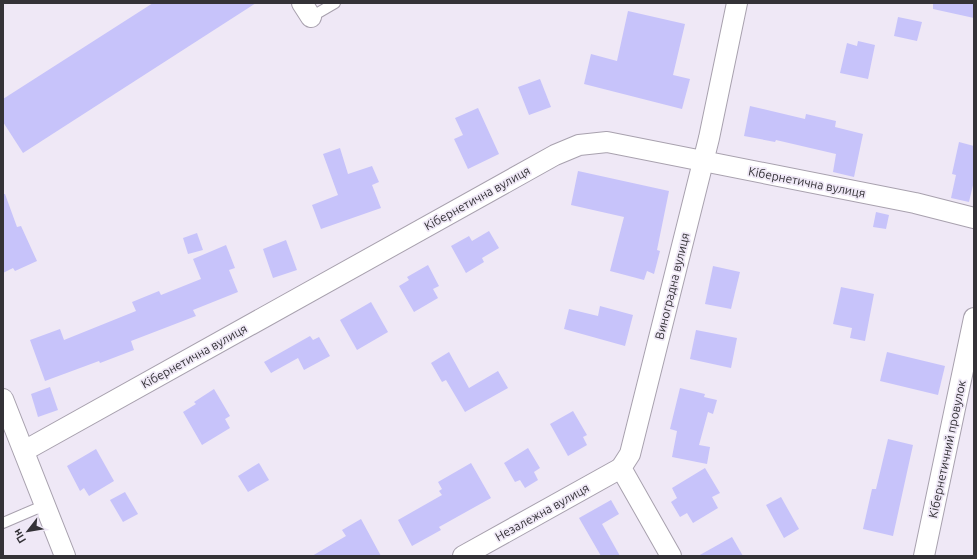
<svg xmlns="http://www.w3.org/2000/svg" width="977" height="559" viewBox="0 0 977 559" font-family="Ubuntu,sans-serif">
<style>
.building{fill:#c7c3fa}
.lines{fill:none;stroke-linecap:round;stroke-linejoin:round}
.service-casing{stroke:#a8a1ae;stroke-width:12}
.minor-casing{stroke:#a8a1ae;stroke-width:22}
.service{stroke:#fff;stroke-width:10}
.minor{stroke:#fff;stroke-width:20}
.labels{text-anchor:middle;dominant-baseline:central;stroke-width:3.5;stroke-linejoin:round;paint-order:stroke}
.street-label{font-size:12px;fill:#343237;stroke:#efe8f6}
</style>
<rect width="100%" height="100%" fill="#efe8f6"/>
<g class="building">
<path d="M153 3H256L23 153 3 122V99Z"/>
<path d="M933 3H974V18L933 9Z"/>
<path d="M628 11 685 24 673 75 690 79 682 109 584 84 591 54 617 61Z"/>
<path d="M898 17 922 22 917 41 894 36Z"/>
<path d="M858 41 875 45 868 79 840 73 847 43 857 46Z"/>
<path d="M540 79 551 107 529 115 518 87Z"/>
<path d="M750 106 805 119 806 114 836 121 835 127 863 134 854 177 833 172 836 154 776 140 775 142 744 136Z"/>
<path d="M478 108 499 154 468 169 454 139 463 135 455 118Z"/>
<path d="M959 142 974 146V181L969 202 951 198 956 175 952 174Z"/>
<path d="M340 148 348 174 372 166 379 182 372 185 381 208 321 229 312 205 338 195 323 154Z"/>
<path d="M578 171 669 191 657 250 660 251 654 274 647 271 644 280 610 271 624 217 571 205Z"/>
<path d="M3 194H5L17 227 21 226 37 261 15 271 13 268 3 273Z"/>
<path d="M876 212 889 215 886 229 873 227Z"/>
<path d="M489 231 499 248 482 258 484 262 466 273 451 246 469 236 472 241Z"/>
<path d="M197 233 203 250 188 254 183 238Z"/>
<path d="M286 240 297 270 273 278 263 249Z"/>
<path d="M226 245 235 268 229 270 238 292 193 310 196 316 131 341 134 350 100 363 99 361 45 381 30 340 60 329 64 340 136 311 132 302 159 291 161 295 201 279 193 259Z"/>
<path d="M428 265 439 286 433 289 438 298 414 312 399 286 409 280 407 277Z"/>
<path d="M713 266 740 272 731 309 705 304Z"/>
<path d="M841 287 874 294 865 341 850 338 852 328 833 324Z"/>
<path d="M371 302 388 332 357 350 340 320Z"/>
<path d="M600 306 633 315 625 346 564 329 569 309 598 316Z"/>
<path d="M696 330 737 338 731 368 690 359Z"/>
<path d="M310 336 313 340 319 337 330 356 304 370 298 358 271 373 264 362Z"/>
<path d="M449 352 469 388 498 371 508 388 465 412 446 380 442 382 431 363Z"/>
<path d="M887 352 945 366 938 395 880 381Z"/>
<path d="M50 387 58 410 38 417 31 394Z"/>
<path d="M680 388 705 394 704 397 717 400 713 414 708 412 699 445 710 447 707 464 672 457 677 431 670 429Z"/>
<path d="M214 389 230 416 225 419 230 428 202 445 183 412 196 404 194 402Z"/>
<path d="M573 411 587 435 583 437 587 445 568 456 550 424Z"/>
<path d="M888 439 913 445 893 536 863 529 872 489H876Z"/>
<path d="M528 448 540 468 534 472 538 480 525 488 520 480 515 482 504 463Z"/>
<path d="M96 449 114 481 89 496 84 488 80 491 67 466Z"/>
<path d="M259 463 269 480 248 492 238 476Z"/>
<path d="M471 463 491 498 439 527 441 530 412 546 398 520 442 495 439 491 442 489 438 482Z"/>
<path d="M705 468 720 493 712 497 718 508 693 523 687 513 680 517 671 502 677 498 672 488Z"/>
<path d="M125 492 138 514 123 522 110 500Z"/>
<path d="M781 497 799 529 784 538 766 505Z"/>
<path d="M611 500 619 514 602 524 620 556H601L579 518Z"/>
<path d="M361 519 381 556H312L346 536 342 530Z"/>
<path d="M732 537 743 556H698Z"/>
</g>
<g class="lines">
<defs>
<g id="service">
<path d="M311 17 335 3"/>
<path d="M3 523 45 505"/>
</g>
<g id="minor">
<path d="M302 3 311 17"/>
<path d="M3 399 65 556"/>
<path d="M24 451 555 155 579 145 607 142 915 203 974 218"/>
<path d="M463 556 621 468"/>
<path d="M671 556 621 468 630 454 709 138 737 3"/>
<path d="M924 556 974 318"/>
</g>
</defs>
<use href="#service" class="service-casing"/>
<use href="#minor" class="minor-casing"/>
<use href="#service" class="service"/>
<use href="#minor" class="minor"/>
</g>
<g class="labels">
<g class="street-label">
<text transform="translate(807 182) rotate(11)">Кібернетична вулиця</text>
<text transform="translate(477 198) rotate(-29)">Кібернетична вулиця</text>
<text transform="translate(672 286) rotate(-76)">Виноградна вулиця</text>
<text transform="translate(194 356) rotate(-29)">Кібернетична вулиця</text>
<text transform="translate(947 449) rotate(-78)">Кібернетичний провулок</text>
<text transform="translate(542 512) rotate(-29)">Незалежна вулиця</text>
</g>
</g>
<rect width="977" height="559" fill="none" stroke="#343237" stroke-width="8"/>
<g transform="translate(28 531) rotate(239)" stroke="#efe8f6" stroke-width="3" paint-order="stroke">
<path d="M0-3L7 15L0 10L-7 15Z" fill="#343237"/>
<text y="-6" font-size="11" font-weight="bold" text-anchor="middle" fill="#343237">Пн</text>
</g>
</svg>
